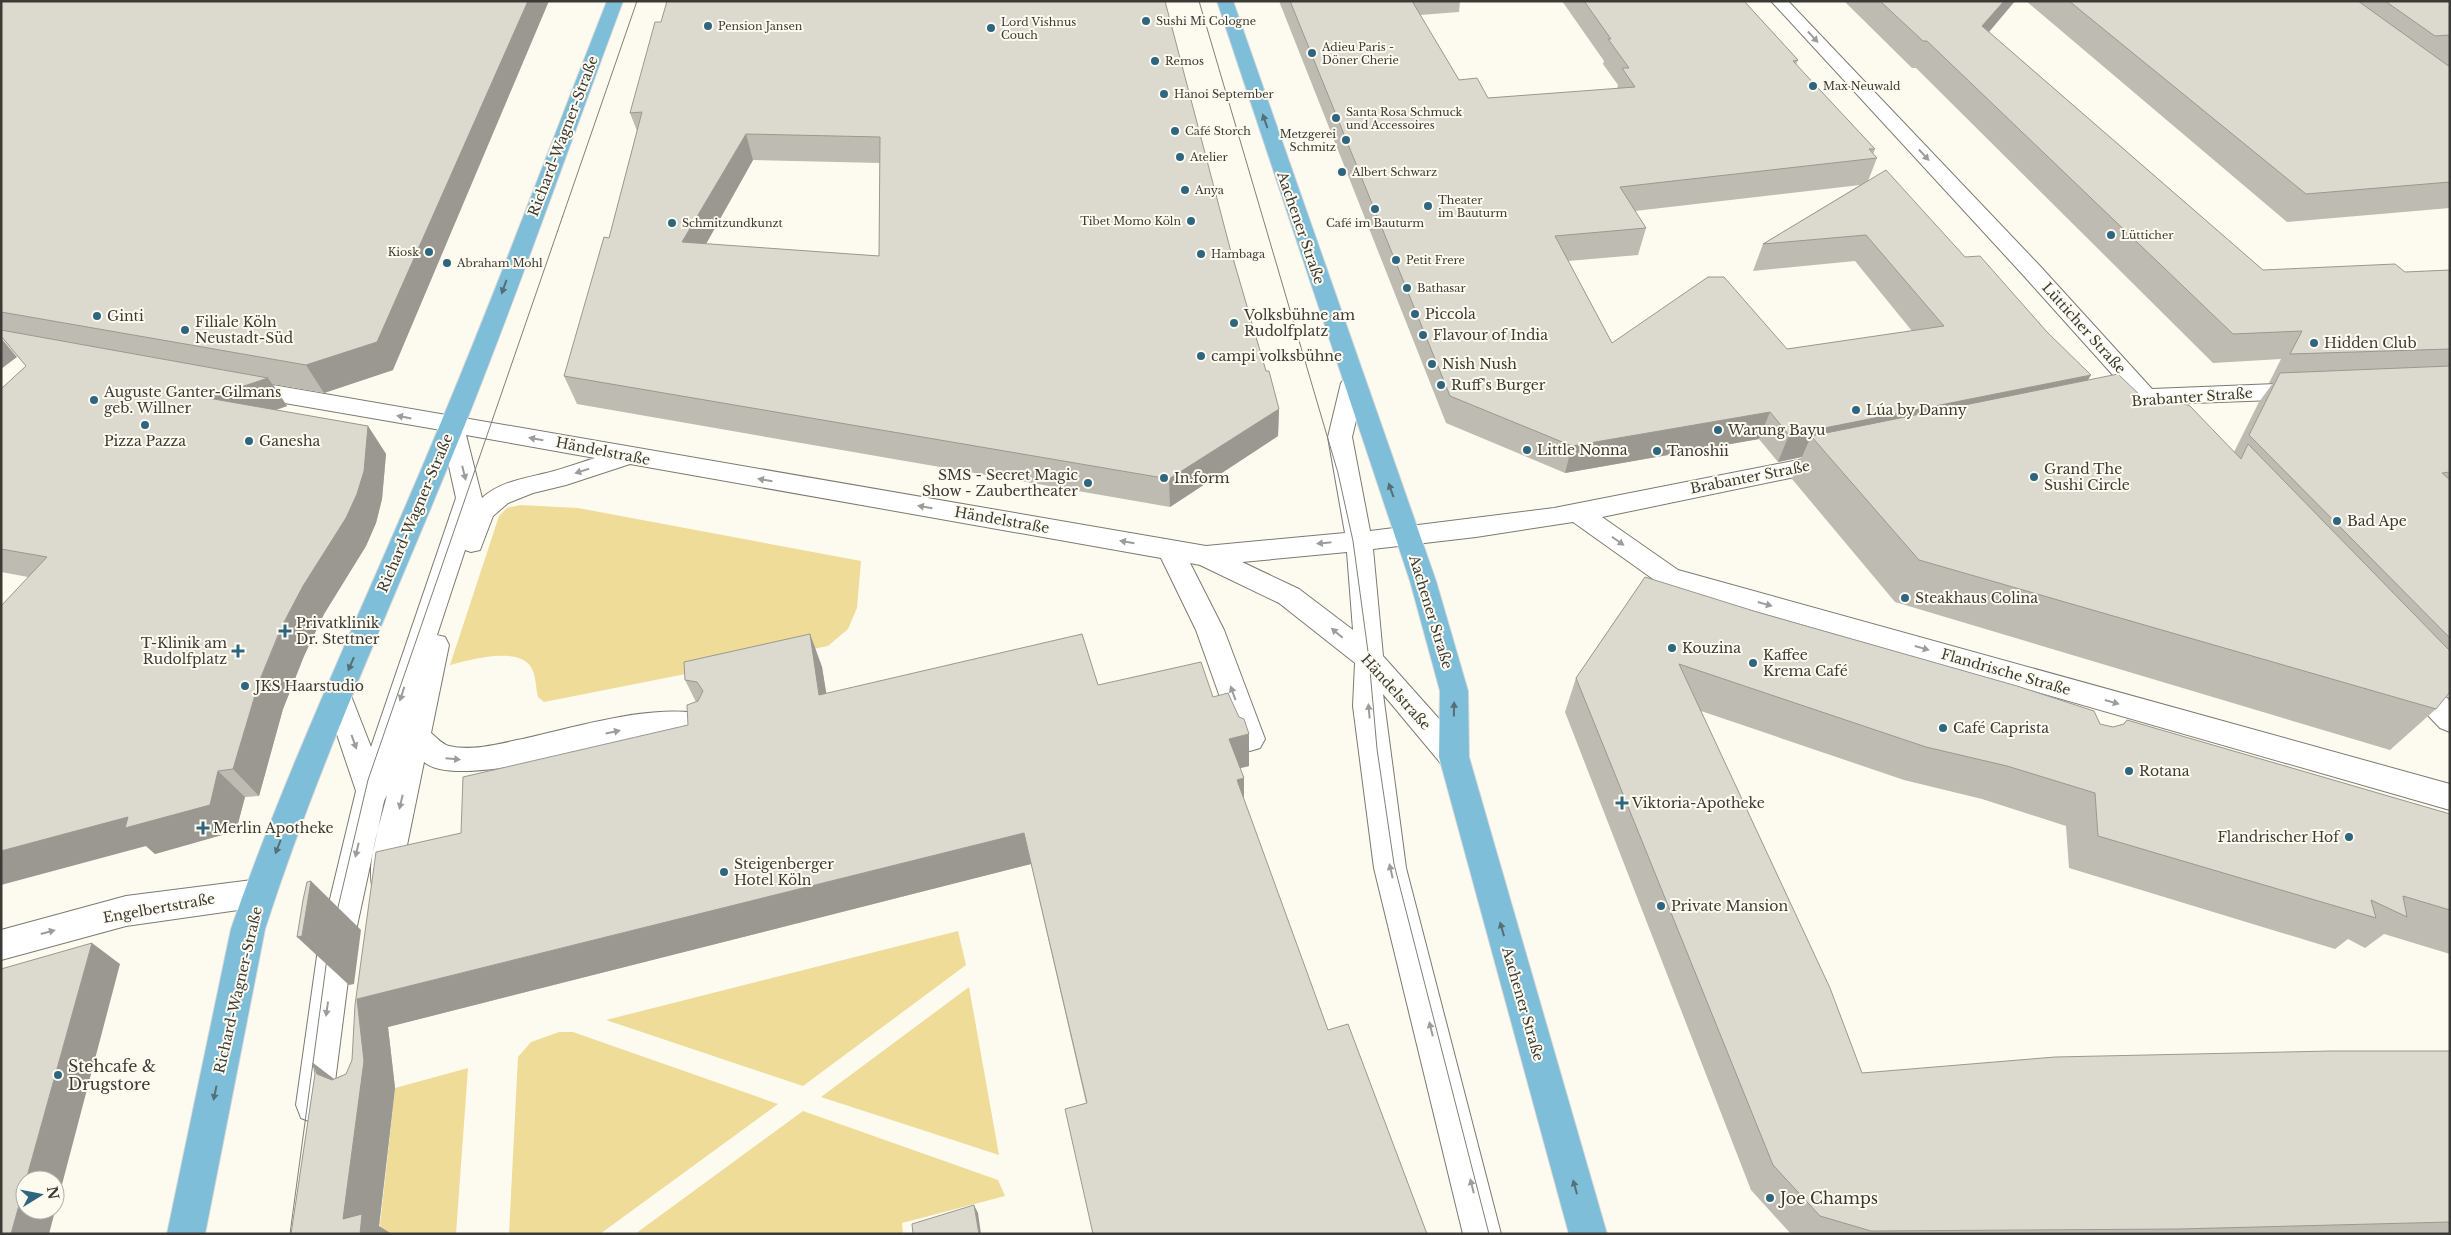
<svg xmlns="http://www.w3.org/2000/svg" width="2451" height="1235" viewBox="0 0 2451 1235" font-family="'Libre Baskerville',serif">
<style>
.green{fill:#eedc98}
.lines{fill:none;stroke-linecap:round;stroke-linejoin:round}
.minor-casing{stroke:#7c7a70;stroke-width:2}
.major-casing{stroke:#d8d8d7;stroke-width:2}
.minor{fill:#fff;fill-rule:evenodd}
.major{fill:#7fbed8;fill-rule:evenodd}
.tram{stroke:#807f78;stroke-width:1}
.wall{fill:#bdbbb2;fill-rule:evenodd}
.shaded-wall{fill:#9a9891}
.building{fill:#dcd9cf;stroke:#9a9891;fill-rule:evenodd}
.oneway{fill:#9d9c9a}
.oneway2{fill:#566f77}
.poi-dot{fill:#2e6680;stroke:#fdfbf0;stroke-width:2}
.labels{text-anchor:middle;dominant-baseline:central;stroke-width:4;stroke-linejoin:round;paint-order:stroke}
.far-poi-label{font-size:11px;fill:#3b3a36;stroke:#fdfbf0;text-anchor:start}
.street-label{font-size:14px;fill:#3b3a36;stroke:#fdfbf0}
.poi-label{font-size:14px;fill:#3b3a36;stroke:#fdfbf0;text-anchor:start}
.near-poi-label{font-size:16px;fill:#3b3a36;stroke:#fdfbf0;text-anchor:start}
</style>
<rect width="100%" height="100%" fill="#fdfbf0"/>
<g class="green">
<path d="M520 505 578 508 861 561 857 608 848 629 828 646 544 702 538 697C536 689 536 679 533 671 523 644 470 660 450 665L499 516 507 508Z"/>
<path d="M958 931 966 965 803 1086 606 1020Z"/>
<path d="M969 987 999 1155 821 1097Z"/>
<path d="M559 1032H573L778 1104 600 1234H509L518 1057 531 1042Z"/>
<path d="M468 1068 456 1234H379L395 1088Z"/>
<path d="M803 1111 998 1180 1005 1196 902 1223 903 1234H635Z"/>
</g>
<g class="lines">
<defs>
<g id="minor">
<path d="M1771 1H1788L2040 266 2152 389 2302 383 2310 386 2314 391 2310 396 2302 399 2165 404 2168 408 2164 413C2153 417 2148 414 2141 406L2106 413 2098 410 2094 405 2098 400 2129 393 2024 276Z"/>
<path d="M1353 376 1361 378 1365 383 1352 437 1370 531 1554 508 1834 453 1843 455 1846 461 1843 467 1602 517 1678 570 2450 784V810L1660 584 1573 522 1476 537 1373 549 1383 656 1465 748 1469 757 1465 766 1454 769 1443 766 1383 694 1406 868 1501 1234H1463L1374 868 1353 706 1355 663 1279 603 1200 565 1190 563 1224 630 1265 739 1260 748 1250 751 1240 748 1235 739 1196 630 1161 558 630 464 566 485 533 493 508 503 493 516 480 550 471 552 465 550 437 635 445 637 449 645 431 733C436 737 443 745 449 746 470 751 496 745 517 740 571 729 661 699 712 717L717 725 712 733C693 740 675 731 656 734 610 742 458 791 424 762L405 855 402 885 397 895 386 899 375 895C363 870 381 821 387 795L384 801 352 949 332 1105 327 1118 314 1123 301 1118 296 1105 318 949 356 791 324 696 328 688 338 685 348 688 371 747 456 498 441 430 244 396 236 393 232 388 236 383 244 380 1206 546 1345 533 1328 437 1341 383 1345 378ZM466 435 595 458C582 462 568 467 554 471 529 478 502 480 482 498ZM1347 552 1353 630 1299 589 1242 562Z"/>
<path d="M2411 668 2421 671 2450 701V732L2440 728 2401 687 2397 679 2401 671Z"/>
<path d="M260 879 271 883 276 893 271 903 260 907 126 926 1 960V930L126 896Z"/>
</g>
<g id="major">
<path d="M607 1H623C570 143 520 287 464 427 397 594 320 758 265 929L205 1234H167L231 929C290 758 370 594 439 427 498 287 551 143 607 1Z"/>
<path d="M1217 1H1233L1436 581 1468 691 1469 757 1607 1234H1569L1439 757 1440 691 1410 581Z"/>
</g>
</defs>
<use href="#minor" class="minor-casing"/>
<use href="#major" class="major-casing"/>
<use href="#minor" class="minor"/>
<use href="#major" class="major"/>
<g class="tram">
<path d="M1199 1 1338 473 1353 541 1369 659 1377 749 1394 864 1489 1234"/>
<path d="M335 920 368 780 637 1"/>
<path d="M290 1234 328 951"/>
</g>
</g>
<g class="wall">
<path d="M1 1 393 370 324 393 273 384 287 406 276 410 368 426 386 454 382 499 376 523 366 546 324 614 304 656 283 709 259 796 245 797 236 831 155 854 146 846 28 577 1 572V389L26 366 1 337Z"/>
<path d="M1279 1H1460L1459 12 1420 15 1459 80 1488 98 1617 89 1618 85 1603 64 1604 61 1562 1H1744L1798 60 1796 65 1875 149 1873 154 1877 158 1868 181 1965 257 2088 380 2145 400 2234 452 2259 402 2273 383H2269L2281 359 2213 363 1916 68H1912L1844 1H2015L1989 32 2263 270 2405 272 2450 270V692L2436 709 2390 750 1895 602 1792 479 1802 457 1778 462 1759 439 1565 473 1446 423ZM1860 185 1763 244 1753 271 1855 261 1912 331 1787 349 1612 343 1568 261 1638 255 1646 228 1635 211Z"/>
<path d="M2026 1H2450V208L2287 222Z"/>
<path d="M661 22 1230 248 1266 371 1279 409 1278 436 1170 507 577 404 564 376 609 238 637 131 630 113ZM753 160 880 163 879 256 706 244Z"/>
<path d="M1645 577 2100 724 2113 727 2123 724 2127 720 2450 814V954L2384 934 2365 948 2348 939 2335 949 2069 868 2066 826 1982 799 1904 780 1701 711 1862 1073 2450 1051V1234H1791L1751 1190 1565 712 1576 678Z"/>
<path d="M810 634 822 667 826 693 1098 685 1213 697 1239 717 1249 734V766L1240 768 1244 799 1086 1103 1031 864 388 1027 395 1088 379 1226 291 1234 315 1074 313 1063 334 1079 346 1074 461 833 688 725 696 702 685 680Z"/>
</g>
<g class="shaded-wall">
<path d="M528 1H549L393 370 324 393 306 365Z"/>
<path d="M2004 1H2015L1971 53 1982 26Z"/>
<path d="M746 134 753 160 692 269 682 242Z"/>
<path d="M1 338 17 357 1 369Z"/>
<path d="M2091 375 2075 402 1811 436 1802 457 1778 462 1789 435Z"/>
<path d="M268 378 287 406 229 426 208 398Z"/>
<path d="M1279 409 1278 436 1170 507 1169 479Z"/>
<path d="M1770 412 1759 439 1565 473 1572 446Z"/>
<path d="M368 426 386 454 382 499 376 523 366 546 324 614 304 656 283 709 259 796 233 769 259 682Z"/>
<path d="M810 634 822 667 832 728 819 695Z"/>
<path d="M1249 734V766L1229 771V739Z"/>
<path d="M218 771 245 797 236 831 155 854 146 846 1 885V851Z"/>
<path d="M1244 778V810L1237 780Z"/>
<path d="M1024 833 1031 864 388 1027 395 1088 379 1226 392 1234H360L343 1219 357 999Z"/>
<path d="M311 881 361 930 354 984 349 985 297 937Z"/>
<path d="M92 943 120 964 49 1234H11L25 1182V1210H55V1180H26Z"/>
<path d="M313 1063 347 1089 317 1074Z"/>
<path d="M974 1205 978 1213 981 1234H979Z"/>
</g>
<g class="building">
<path d="M1 1H528L377 342 306 365 1 312Z"/>
<path d="M667 1H1165L1230 248 1266 371H1269L1279 409 1169 479 564 376 604 237 609 238 642 112 630 113 655 22H661ZM746 134 880 137 879 256 682 242Z"/>
<path d="M1290 1H1412L1459 80 1477 78 1488 98 1635 87 1622 68H1629L1608 39H1611L1584 1H1744L1798 60 1793 61 1875 149H1869L1877 158 1620 187 1646 228 1555 236 1612 343 1708 277H1724L1787 349 1944 326 1866 235 1763 244 1886 170 1965 257 1980 256 2047 332 2091 375 1789 435 1770 412 1572 446 1450 396Z"/>
<path d="M1880 1H2004L1982 26 2263 270 2395 264 2405 272 2450 270V349L2290 354 2302 331 2233 334 1927 41H1923Z"/>
<path d="M2069 1H2358L2450 67V182L2306 194Z"/>
<path d="M2385 1H2450V35L2435 36Z"/>
<path d="M1 330 268 378 208 398 368 426 364 471 357 494 346 518 303 586 281 628 259 682 233 769 218 771 210 805 125 828 128 817 1 851V606L47 557 1 549V389L26 366 1 336Z"/>
<path d="M2450 366V472L2442 473 2450 480V638L2249 435 2280 373Z"/>
<path d="M2118 374 2145 400 2163 396 2190 406 2241 459 2248 444 2450 651V692L2436 709 1919 560 1811 436Z"/>
<path d="M1645 577 1757 612 2017 686 2094 711 2100 724 2113 727 2124 724 2127 720 2450 814V910L2403 896 2407 917 2371 900 2376 918 2098 836 2095 793 2007 766 1926 747 1679 664 1830 988 1862 1073 2055 1057 2331 1051H2450V1222L2179 1229 1871 1231 1820 1216 1773 1165 1576 678Z"/>
<path d="M810 634 819 695 1082 634 1098 685 1201 662 1213 697 1228 693 1239 717 1244 719 1249 734 1229 739 1244 778 1237 780 1328 1030 1348 1024 1427 1234H1093L1065 1109 1087 1103 1024 833 357 999 364 1061 343 1219 362 1214 360 1234H291L315 1074 313 1063 317 1074 332 1080 346 1074 352 1060 355 1005 376 852 461 833 463 777 688 725 687 705 698 701 703 691 697 682 685 680 684 662Z"/>
<path d="M311 881 302 936 297 937 303 900 307 882Z"/>
<path d="M92 943 11 1234H1V969Z"/>
<path d="M974 1205 979 1234H913L912 1224Z"/>
</g>
<defs><path id="oneway-solid" d="M-6-.8H1V-3.2L6.5 0L1 3.2V.8H-6Z" transform="scale(1.25)"/></defs>
<g class="oneway">
<use href="#oneway-solid" transform="translate(1813 37) rotate(47)"/>
<use href="#oneway-solid" transform="translate(1924 155) rotate(47)"/>
<use href="#oneway-solid" transform="translate(404 417) rotate(-169)"/>
<use href="#oneway-solid" transform="translate(536 439) rotate(-170)"/>
<use href="#oneway-solid" transform="translate(582 471) rotate(162)"/>
<use href="#oneway-solid" transform="translate(464 473) rotate(76)"/>
<use href="#oneway-solid" transform="translate(765 480) rotate(-170)"/>
<use href="#oneway-solid" transform="translate(925 507) rotate(-170)"/>
<use href="#oneway-solid" transform="translate(1618 541) rotate(35)"/>
<use href="#oneway-solid" transform="translate(1127 542) rotate(-170)"/>
<use href="#oneway-solid" transform="translate(1324 543) rotate(174)"/>
<use href="#oneway-solid" transform="translate(1765 604) rotate(16)"/>
<use href="#oneway-solid" transform="translate(1337 633) rotate(-140)"/>
<use href="#oneway-solid" transform="translate(1922 648) rotate(16)"/>
<use href="#oneway-solid" transform="translate(1233 693) rotate(-110)"/>
<use href="#oneway-solid" transform="translate(402 694) rotate(108)"/>
<use href="#oneway-solid" transform="translate(2112 702) rotate(16)"/>
<use href="#oneway-solid" transform="translate(1369 711) rotate(-95)"/>
<use href="#oneway-solid" transform="translate(613 732) rotate(-12)"/>
<use href="#oneway-solid" transform="translate(354 742) rotate(70)"/>
<use href="#oneway-solid" transform="translate(453 759) rotate(5)"/>
<use href="#oneway-solid" transform="translate(401 802) rotate(103)"/>
<use href="#oneway-solid" transform="translate(357 850) rotate(103)"/>
<use href="#oneway-solid" transform="translate(1391 871) rotate(-103)"/>
<use href="#oneway-solid" transform="translate(48 932) rotate(-15)"/>
<use href="#oneway-solid" transform="translate(327 1009) rotate(98)"/>
<use href="#oneway-solid" transform="translate(1431 1029) rotate(-104)"/>
<use href="#oneway-solid" transform="translate(1472 1186) rotate(-104)"/>
</g>
<g class="oneway2">
<use href="#oneway-solid" transform="translate(1265 121) rotate(-109)"/>
<use href="#oneway-solid" transform="translate(504 287) rotate(110)"/>
<use href="#oneway-solid" transform="translate(1391 490) rotate(-110)"/>
<use href="#oneway-solid" transform="translate(351 664) rotate(113)"/>
<use href="#oneway-solid" transform="translate(1454 709) rotate(-89)"/>
<use href="#oneway-solid" transform="translate(278 847) rotate(111)"/>
<use href="#oneway-solid" transform="translate(1502 929) rotate(-106)"/>
<use href="#oneway-solid" transform="translate(215 1093) rotate(102)"/>
<use href="#oneway-solid" transform="translate(1575 1187) rotate(-106)"/>
</g>
<g class="poi-dot">
<circle cx="1146" cy="21" r="5"/>
<circle cx="708" cy="26" r="5"/>
<circle cx="991" cy="28" r="5"/>
<circle cx="1312" cy="53" r="5"/>
<circle cx="1155" cy="61" r="5"/>
<circle cx="1813" cy="86" r="5"/>
<circle cx="1164" cy="94" r="5"/>
<circle cx="1336" cy="118" r="5"/>
<circle cx="1175" cy="131" r="5"/>
<circle cx="1346" cy="140" r="5"/>
<circle cx="1180" cy="157" r="5"/>
<circle cx="1342" cy="172" r="5"/>
<circle cx="1185" cy="190" r="5"/>
<circle cx="1428" cy="206" r="5"/>
<circle cx="1375" cy="209" r="5"/>
<circle cx="1191" cy="221" r="5"/>
<circle cx="672" cy="223" r="5"/>
<circle cx="2111" cy="235" r="5"/>
<circle cx="429" cy="252" r="5"/>
<circle cx="1201" cy="254" r="5"/>
<circle cx="1396" cy="260" r="5"/>
<circle cx="447" cy="263" r="5"/>
<circle cx="1407" cy="288" r="5"/>
<circle cx="1415" cy="314" r="5"/>
<circle cx="97" cy="316" r="5"/>
<circle cx="1234" cy="323" r="5"/>
<circle cx="185" cy="330" r="5"/>
<circle cx="1423" cy="335" r="5"/>
<circle cx="2314" cy="343" r="5"/>
<circle cx="1201" cy="356" r="5"/>
<circle cx="1432" cy="364" r="5"/>
<circle cx="1441" cy="385" r="5"/>
<circle cx="94" cy="400" r="5"/>
<circle cx="1856" cy="410" r="5"/>
<circle cx="145" cy="425" r="5"/>
<circle cx="1718" cy="430" r="5"/>
<circle cx="249" cy="441" r="5"/>
<circle cx="1527" cy="450" r="5"/>
<circle cx="1657" cy="451" r="5"/>
<circle cx="2034" cy="477" r="5"/>
<circle cx="1164" cy="478" r="5"/>
<circle cx="1088" cy="483" r="5"/>
<circle cx="2337" cy="521" r="5"/>
<circle cx="1905" cy="598" r="5"/>
<path d="M282.5 623.5h5v5h5v5h-5v5h-5v-5h-5v-5h5z"/>
<circle cx="1672" cy="648" r="5"/>
<path d="M235.5 643.5h5v5h5v5h-5v5h-5v-5h-5v-5h5z"/>
<circle cx="1753" cy="663" r="5"/>
<circle cx="245" cy="686" r="5"/>
<circle cx="1943" cy="728" r="5"/>
<circle cx="2129" cy="771" r="5"/>
<path d="M1619.5 795.5h5v5h5v5h-5v5h-5v-5h-5v-5h5z"/>
<path d="M200.5 820.5h5v5h5v5h-5v5h-5v-5h-5v-5h5z"/>
<circle cx="2349" cy="837" r="5"/>
<circle cx="724" cy="872" r="5"/>
<circle cx="1661" cy="906" r="5"/>
<circle cx="58" cy="1075" r="5"/>
<circle cx="1770" cy="1198" r="5"/>
</g>
<g class="labels">
<g class="far-poi-label">
<text x="1156" y="21">Sushi Mi Cologne</text>
<text x="1001" y="22">Lord Vishnus<tspan x="1001" dy="13">Couch</tspan></text>
<text x="718" y="26">Pension Jansen</text>
<text x="1322" y="47">Adieu Paris -<tspan x="1322" dy="13">Döner Cherie</tspan></text>
<text x="1165" y="61">Remos</text>
<text x="1823" y="86">Max Neuwald</text>
<text x="1174" y="94">Hanoi September</text>
<text x="1346" y="112">Santa Rosa Schmuck<tspan x="1346" dy="13">und Accessoires</tspan></text>
<text x="1185" y="131">Café Storch</text>
<text x="1336" y="134" text-anchor="end">Metzgerei<tspan x="1336" dy="13">Schmitz</tspan></text>
<text x="1190" y="157">Atelier</text>
<text x="1352" y="172">Albert Schwarz</text>
<text x="1195" y="190">Anya</text>
<text x="1438" y="200">Theater<tspan x="1438" dy="13">im Bauturm</tspan></text>
<text x="1181" y="221" text-anchor="end">Tibet Momo Köln</text>
<text x="682" y="223">Schmitzundkunzt</text>
<text x="1375" y="223" text-anchor="middle">Café im Bauturm</text>
<text x="2121" y="235">Lütticher</text>
<text x="419" y="252" text-anchor="end">Kiosk</text>
<text x="1211" y="254">Hambaga</text>
<text x="1406" y="260">Petit Frere</text>
<text x="457" y="263">Abraham Mohl</text>
<text x="1417" y="288">Bathasar</text>
</g>
<g class="street-label">
<text transform="translate(563 136) rotate(-69)">Richard-Wagner-Straße</text>
<text transform="translate(1301 228) rotate(71)">Aachener Straße</text>
<text transform="translate(2084 328) rotate(48)">Lütticher Straße</text>
<text transform="translate(2192 397) rotate(-4)">Brabanter Straße</text>
<text transform="translate(603 451) rotate(11)">Händelstraße</text>
<text transform="translate(1750 477) rotate(-11)">Brabanter Straße</text>
<text transform="translate(415 513) rotate(-67)">Richard-Wagner-Straße</text>
<text transform="translate(1002 520) rotate(10)">Händelstraße</text>
<text transform="translate(1431 612) rotate(73)">Aachener Straße</text>
<text transform="translate(2006 672) rotate(16)">Flandrische Straße</text>
<text transform="translate(1396 692) rotate(48)">Händelstraße</text>
<text transform="translate(159 908) rotate(-10)">Engelbertstraße</text>
<text transform="translate(238 990) rotate(-77)">Richard-Wagner-Straße</text>
<text transform="translate(1523 1004) rotate(74)">Aachener Straße</text>
</g>
<g class="poi-label">
<text x="1425" y="314">Piccola</text>
<text x="1244" y="315">Volksbühne am<tspan x="1244" dy="16">Rudolfplatz</tspan></text>
<text x="107" y="316">Ginti</text>
<text x="195" y="322">Filiale Köln<tspan x="195" dy="16">Neustadt-Süd</tspan></text>
<text x="1433" y="335">Flavour of India</text>
<text x="2324" y="343">Hidden Club</text>
<text x="1211" y="356">campi volksbühne</text>
<text x="1442" y="364">Nish Nush</text>
<text x="1451" y="385">Ruff's Burger</text>
<text x="104" y="392">Auguste Ganter-Gilmans<tspan x="104" dy="16">geb. Willner</tspan></text>
<text x="1866" y="410">Lúa by Danny</text>
<text x="1728" y="430">Warung Bayu</text>
<text x="145" y="441" text-anchor="middle">Pizza Pazza</text>
<text x="259" y="441">Ganesha</text>
<text x="1537" y="450">Little Nonna</text>
<text x="1667" y="451">Tanoshii</text>
<text x="2044" y="469">Grand The<tspan x="2044" dy="16">Sushi Circle</tspan></text>
<text x="1078" y="475" text-anchor="end">SMS - Secret Magic<tspan x="1078" dy="16">Show - Zaubertheater</tspan></text>
<text x="1174" y="478">In.form</text>
<text x="2347" y="521">Bad Ape</text>
<text x="1915" y="598">Steakhaus Colina</text>
<text x="296" y="623">Privatklinik<tspan x="296" dy="16">Dr. Stettner</tspan></text>
<text x="227" y="643" text-anchor="end">T-Klinik am<tspan x="227" dy="16">Rudolfplatz</tspan></text>
<text x="1682" y="648">Kouzina</text>
<text x="1763" y="655">Kaffee<tspan x="1763" dy="16">Krema Café</tspan></text>
<text x="255" y="686">JKS Haarstudio</text>
<text x="1953" y="728">Café Caprista</text>
<text x="2139" y="771">Rotana</text>
<text x="1632" y="803">Viktoria-Apotheke</text>
<text x="213" y="828">Merlin Apotheke</text>
<text x="2339" y="837" text-anchor="end">Flandrischer Hof</text>
<text x="734" y="864">Steigenberger<tspan x="734" dy="16">Hotel Köln</tspan></text>
<text x="1671" y="906">Private Mansion</text>
</g>
<g class="near-poi-label">
<text x="68" y="1066">Stehcafe &amp;<tspan x="68" dy="18">Drugstore</tspan></text>
<text x="1780" y="1198">Joe Champs</text>
</g>
</g>
<rect width="2451" height="1235" fill="none" stroke="#3b3a36" stroke-width="5"/>
<g transform="translate(40 1195) rotate(80)"><circle r="24" fill="#fdfbf0" stroke="#afaea6"/>
<path d="M0-4L9 19L0 12L-9 19Z" fill="#2e6680"/>
<text y="-8" font-size="14" font-weight="bold" text-anchor="middle" fill="#3b3a36">N</text>
</g>
</svg>
